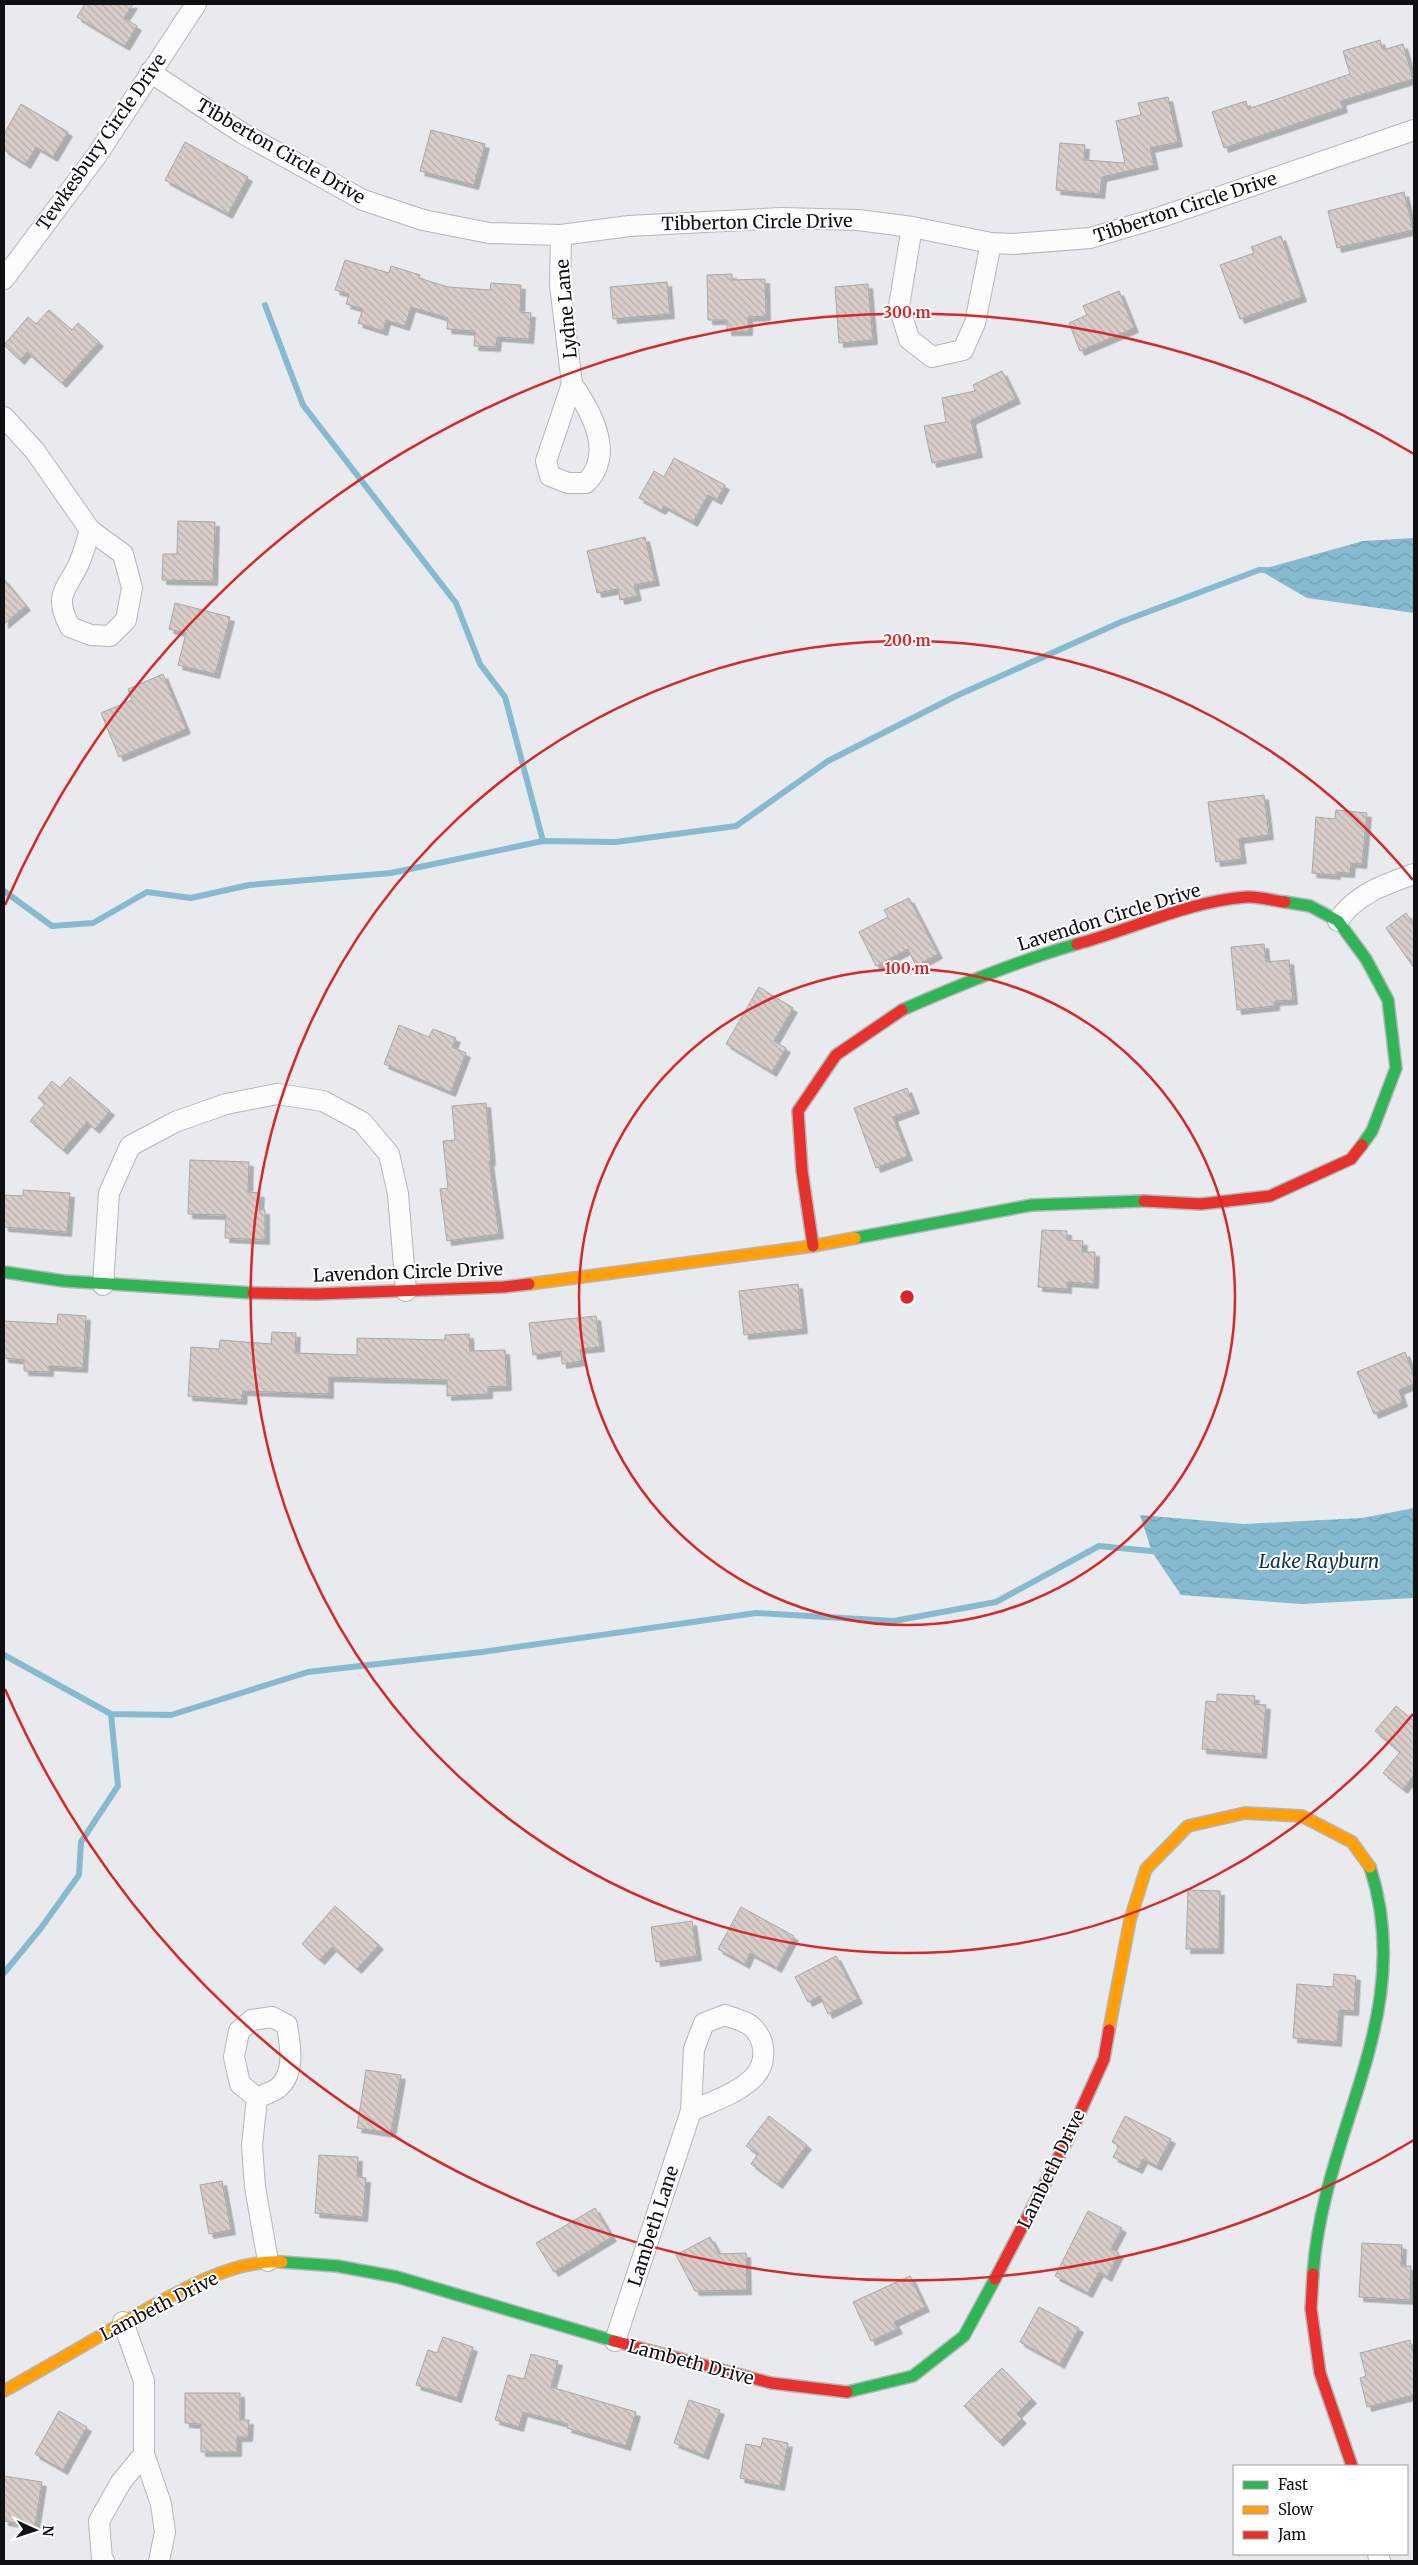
<svg xmlns="http://www.w3.org/2000/svg" width="1418" height="2565" viewBox="0 0 1418 2565" font-family="Merriweather,serif">
<style>
.water{fill:url(#water-waves)}
.lines{fill:none;stroke-linecap:round;stroke-linejoin:round}
.stream{stroke:#86bad0;stroke-width:6}
.building{fill:url(#building-back-hatch);stroke:#a7a7a8;filter:url(#shadow)}
.street-casing{stroke:#b5b6b9;stroke-width:22}
.fast-casing{stroke:#b5b6b9;stroke-width:14}
.slow-casing{stroke:#b5b6b9;stroke-width:14}
.jam-casing{stroke:#b5b6b9;stroke-width:14}
.street{stroke:#fcfcfc;stroke-width:20}
.fast{stroke:#30b455;stroke-width:11}
.slow{stroke:#ff9f0a;stroke-width:11}
.jam{stroke:#e5322d;stroke-width:11}
.ring{fill:none;stroke:#d62828;stroke-width:2.5}
.labels{text-anchor:middle;dominant-baseline:central;stroke-width:4;stroke-linejoin:round;paint-order:stroke}
.street-label{font-size:18px;fill:#101012;stroke:#fff}
.water-label{font-size:19px;font-style:italic;fill:#103340;stroke:#fff}
.centre{fill:#d62828;stroke:#fff;stroke-width:2.5}
.ring-label{font-size:15px;text-anchor:middle;font-weight:bold;fill:#d62828;stroke:#fff;stroke-width:4;stroke-linejoin:round;paint-order:stroke}
</style>
<defs>
<pattern id="water-waves" width="16" height="10" patternUnits="userSpaceOnUse" patternTransform="scale(1.25)"><rect width="16" height="10" fill="#86bad0"/><path d="M0 5q4-4 8 0t8 0" fill="none" stroke="#739fb2"/></pattern>
<pattern id="building-back-hatch" width="6" height="6" patternUnits="userSpaceOnUse" patternTransform="scale(1.25)"><rect width="6" height="6" fill="#d8cdc8"/><path d="M-1 5l2 2M0 0l6 6M5-1l2 2" fill="none" stroke="#b8afab"/></pattern>
<filter id="shadow"><feDropShadow dx="4.5" dy="4.5" stdDeviation="0" flood-color="#0004"/></filter>
</defs>
<rect width="100%" height="100%" fill="#e8eaed"/>
<g class="water">
<path d="M1414 538V613L1307 598 1259 570 1363 541Z"/>
<path d="M1414 1508V1598L1301 1604 1181 1595 1152 1552 1140 1515 1244 1524 1362 1518Z"/>
</g>
<g class="lines">
<g class="stream">
<path d="M265 305 303 405 456 603 480 664 505 697 543 841"/>
<path d="M4 891 52 926 93 923 147 892 191 898 249 885 391 873 543 841 616 842 736 826 828 761 956 696 1121 622 1259 570H1267"/>
<path d="M4 1655 111 1714 171 1715 308 1672 482 1652 756 1613 894 1621 996 1602 1099 1546 1161 1552"/>
<path d="M4 1973 41 1928 79 1875 81 1842 118 1786 111 1714"/>
</g>
</g>
<g class="building">
<path d="M85 4H133L124 18 137 26 125 46 77 17Z"/>
<path d="M1380 40 1383 50 1403 44 1413 79 1341 101 1343 108 1224 148 1212 112 1246 101 1248 109 1350 74 1343 51Z"/>
<path d="M1168 97 1178 142 1150 148 1154 165 1102 177 1100 194 1056 190 1060 143 1085 145 1084 160 1125 163 1116 121 1141 115 1138 103Z"/>
<path d="M21 104 68 132 53 157 36 147 26 164 4 150V134Z"/>
<path d="M431 130 485 144 474 185 420 171Z"/>
<path d="M185 142 248 177 228 214 165 180Z"/>
<path d="M1404 192 1413 230 1337 248 1328 211Z"/>
<path d="M1281 236 1302 297 1240 319 1220 265 1254 253 1251 247Z"/>
<path d="M345 260 389 273 391 266 420 275 419 278 448 287 490 290 491 283 521 285 520 312 531 313 529 339 497 337 496 347 474 346 475 331 447 329 448 318 411 307 405 326 386 320 383 331 358 323 363 309 346 304 349 294 335 290Z"/>
<path d="M732 274V280L765 279 766 316 748 317V331H727V320H708L707 275Z"/>
<path d="M667 282 670 314 613 319 610 287Z"/>
<path d="M868 284 873 340 839 343 835 287Z"/>
<path d="M1119 291 1134 328 1080 351 1069 323 1087 315 1083 306Z"/>
<path d="M49 310 72 330 78 323 99 342 62 383 27 352 20 360 4 345 28 317 36 324Z"/>
<path d="M1002 371 1016 399 971 420 978 453 932 463 924 426 946 422 942 398 975 391 973 385Z"/>
<path d="M674 458 725 485 717 500 708 495 693 522 664 506 661 510 639 498 654 471 664 477Z"/>
<path d="M178 521 215 522 213 581 162 580 163 554H177Z"/>
<path d="M645 537 655 581 634 585 637 596 620 600 618 589 597 593 587 551Z"/>
<path d="M4 579 26 606 4 624Z"/>
<path d="M175 603 230 617 215 674 178 665 186 633 169 629Z"/>
<path d="M163 674 186 729 119 757 101 713 132 700 128 689Z"/>
<path d="M1264 795 1269 835 1239 839 1242 859 1216 862 1208 802Z"/>
<path d="M1336 810 1367 813 1362 864 1351 863 1350 873 1336 872V875L1312 873 1316 817 1335 819Z"/>
<path d="M909 898 938 954 916 966 908 949 876 966 859 932 888 917 884 910Z"/>
<path d="M1406 913 1414 925V968L1386 928Z"/>
<path d="M1264 944 1266 962 1289 960 1293 1000 1275 1001V1006L1237 1010 1231 947Z"/>
<path d="M759 987 793 1008 774 1041 786 1048 772 1072 726 1044Z"/>
<path d="M399 1025 429 1037 433 1029 456 1038 452 1047 466 1053 451 1092 384 1064Z"/>
<path d="M70 1077 110 1111 95 1129 87 1122 63 1150 30 1121 45 1104 38 1098 52 1081 60 1088Z"/>
<path d="M907 1088 915 1109 893 1117 908 1156 876 1168 854 1108Z"/>
<path d="M486 1103 491 1161H489L499 1234 447 1241 440 1189 448 1188 443 1141 455 1140 452 1106Z"/>
<path d="M190 1160 249 1162 248 1192 260 1193 259 1210H265V1240L225 1238 226 1215 188 1214Z"/>
<path d="M23 1190 70 1193 67 1232 4 1227V1195L23 1196Z"/>
<path d="M1042 1230 1067 1231V1240L1083 1241 1082 1252H1095L1094 1284 1067 1282V1289L1038 1287Z"/>
<path d="M798 1284 803 1329 744 1335 739 1291Z"/>
<path d="M58 1314 86 1316 83 1368 49 1366V1372L24 1371V1360L4 1358V1321L57 1324Z"/>
<path d="M596 1316 600 1347 580 1349 582 1361 562 1364 561 1351 533 1355 529 1323Z"/>
<path d="M272 1332 296 1333 295 1353 357 1355V1338L445 1340V1335L469 1334 470 1351 505 1350 507 1386 488 1387V1394L447 1396V1380L329 1377V1394L243 1391 242 1400 188 1396 191 1347 219 1349 220 1340 271 1344Z"/>
<path d="M1405 1352 1414 1376V1384L1399 1390 1403 1402 1374 1414 1357 1372Z"/>
<path d="M1217 1694 1255 1696 1254 1704 1266 1705 1262 1754 1202 1749 1206 1701 1217 1702Z"/>
<path d="M1396 1706 1414 1721V1775L1403 1789 1383 1773 1400 1752 1375 1731Z"/>
<path d="M1188 1890 1220 1891 1219 1949H1186Z"/>
<path d="M335 1906 379 1945 357 1969 332 1947 320 1960 302 1944Z"/>
<path d="M741 1907 794 1936 777 1968 750 1953 745 1964 718 1949Z"/>
<path d="M692 1921 697 1956 656 1962 651 1927Z"/>
<path d="M836 1956 858 1999 828 2014 820 1996 808 2002 795 1977Z"/>
<path d="M1334 1974 1356 1976 1354 2011 1339 2010 1337 2042 1293 2038 1297 1984 1333 1987Z"/>
<path d="M366 2070 401 2075 391 2133 357 2128Z"/>
<path d="M769 2116 807 2145 778 2184 751 2164 758 2154 746 2146Z"/>
<path d="M1125 2116 1171 2139 1157 2166 1143 2159 1138 2169 1113 2157 1119 2146 1112 2142Z"/>
<path d="M319 2155 358 2157 357 2177 366 2178 363 2217 315 2213Z"/>
<path d="M222 2181 231 2230 209 2234 200 2185Z"/>
<path d="M595 2208 612 2237 554 2272 536 2243Z"/>
<path d="M1088 2211 1122 2228 1111 2249 1119 2253 1107 2277 1099 2272 1088 2293 1055 2276Z"/>
<path d="M710 2237 719 2254 746 2253 747 2290 695 2291 676 2255Z"/>
<path d="M1362 2243 1402 2245 1401 2266H1411L1410 2300 1359 2297Z"/>
<path d="M910 2276 925 2307 894 2322 898 2329 871 2341 853 2302Z"/>
<path d="M1039 2307 1079 2328 1060 2364 1020 2342Z"/>
<path d="M443 2337 473 2347 457 2398 416 2385 428 2350 437 2353Z"/>
<path d="M1410 2340 1414 2356V2395L1367 2407 1360 2378 1366 2376 1360 2353Z"/>
<path d="M531 2354 558 2361 551 2387 636 2412 626 2446 567 2428 568 2424 523 2412 519 2427 495 2420 508 2375 524 2379Z"/>
<path d="M1002 2368 1032 2399 1017 2414 1022 2419 999 2442 964 2406Z"/>
<path d="M185 2393H240V2420H249L248 2437H237V2452H201V2424L185 2423Z"/>
<path d="M689 2400 720 2410 704 2455 674 2443Z"/>
<path d="M59 2411 87 2427 63 2470 35 2454Z"/>
<path d="M763 2438 788 2443 780 2486 740 2478 746 2444 761 2447Z"/>
<path d="M4 2476 42 2482 35 2526 4 2521Z"/>
</g>
<g class="lines">
<defs>
<g id="street">
<path d="M150 72 242 133 363 200 423 220 489 233 561 235 629 226 781 218 858 220 912 227 991 243 1014 244 1090 238 1161 217 1414 130"/>
<path d="M912 227 899 306 909 339 932 357 963 350 975 323 991 243"/>
<path d="M561 235 560 285 572 384 546 461 550 476 568 483H586C615 454 592 412 572 384"/>
<path d="M4 279 97 155 196 4"/>
<path d="M4 417 35 451 90 530 123 554 132 588 126 620 110 636 91 635 70 627C52 593 68 590 80 561 84 551 87 540 90 530"/>
<path d="M1338 921C1355 894 1386 884 1414 874"/>
<path d="M103 1285 109 1193 130 1146 175 1122 226 1104 277 1094 323 1101 362 1122 389 1154 398 1194 406 1291"/>
<path d="M257 2098 240 2084 234 2057 239 2031 252 2020 272 2017 287 2025C290 2045 296 2073 278 2088 272 2092 263 2095 257 2098L252 2145 255 2187 268 2261"/>
<path d="M123 2322 144 2381V2454L161 2504 165 2532 159 2561"/>
<path d="M615 2341 691 2111C711 2102 736 2094 752 2079 768 2064 767 2039 750 2025 744 2021 733 2018 725 2015L704 2023 694 2049 691 2111"/>
<path d="M1378 2554 1380 2561"/>
<path d="M104 2561 102 2560 99 2521 121 2482 144 2454"/>
</g>
<g id="fast">
<path d="M1285 902 1310 906 1338 921 1366 959 1388 1000 1396 1068 1372 1131 1362 1145"/>
<path d="M902 1010C959 985 1017 961 1077 944"/>
<path d="M855 1238 1032 1205 1144 1201"/>
<path d="M4 1272 64 1281 253 1293"/>
<path d="M282 2262 337 2266 397 2277 614 2341"/>
<path d="M1313 2274C1323 2128 1418 2015 1370 1867"/>
<path d="M847 2392 913 2376 964 2336 995 2279"/>
</g>
<g id="slow">
<path d="M529 1284 813 1246 855 1238"/>
<path d="M1109 2030 1130 1920 1146 1869 1188 1826 1245 1813 1302 1816 1352 1842 1370 1867"/>
<path d="M4 2391C39 2371 75 2351 110 2330 157 2304 227 2258 282 2262"/>
</g>
<g id="jam">
<path d="M1077 944C1133 929 1189 901 1247 897 1259 896 1273 901 1285 902"/>
<path d="M1144 1201 1201 1204 1270 1196 1351 1159 1362 1145"/>
<path d="M813 1246 802 1171 798 1111 836 1055 902 1010"/>
<path d="M253 1293 316 1294 504 1287 529 1284"/>
<path d="M1313 2274 1311 2309 1320 2373 1352 2466"/>
<path d="M995 2279 1067 2141 1104 2059 1109 2030"/>
<path d="M614 2341 771 2383 847 2392"/>
</g>
</defs>
<use href="#street" class="street-casing"/>
<use href="#fast" class="fast-casing"/>
<use href="#slow" class="slow-casing"/>
<use href="#jam" class="jam-casing"/>
<use href="#street" class="street"/>
<use href="#fast" class="fast"/>
<use href="#slow" class="slow"/>
<use href="#jam" class="jam"/>
</g>
<g class="ring">
<circle cx="907" cy="1297" r="328"/>
<path d="M1413 1714A656 656 0 1 1 1413 880"/>
<path d="M1414 2140A984 984 0 0 1 5 1689M5 905A984 984 0 0 1 1414 454"/>
</g>
<g class="labels">
<g class="street-label">
<text transform="translate(101 142) rotate(-55)">Tewkesbury Circle Drive</text>
<text transform="translate(281 151) rotate(30)">Tibberton Circle Drive</text>
<text transform="translate(1185 207) rotate(-18)">Tibberton Circle Drive</text>
<text transform="translate(757 222) rotate(-1)">Tibberton Circle Drive</text>
<text transform="translate(566 309) rotate(-95)">Lydne Lane</text>
<text transform="translate(1109 917) rotate(-17)">Lavendon Circle Drive</text>
<text transform="translate(408 1272) rotate(-2)">Lavendon Circle Drive</text>
<text transform="translate(1051 2169) rotate(-64)">Lambeth Drive</text>
<text transform="translate(653 2226) rotate(-72)">Lambeth Lane</text>
<text transform="translate(159 2306) rotate(-27)">Lambeth Drive</text>
<text transform="translate(691 2362) rotate(15)">Lambeth Drive</text>
</g>
<g class="water-label">
<text x="1319" y="1561">Lake Rayburn</text>
</g>
</g>
<circle cx="907" cy="1297" r="8" class="centre"/>
<g class="ring-label">
<text x="907" y="318">300 m</text>
<text x="907" y="646">200 m</text>
<text x="907" y="974">100 m</text>
</g>
<rect width="1418" height="2565" fill="none" stroke="#101012" stroke-width="10"/>
<rect x="1233" y="2465" width="175" height="90" fill="#ffffff" stroke="#9f9fa0"/>
<rect x="1243" y="2481" width="25" height="8" fill="#30b455" stroke="#9f9fa0"/>
<text x="1278" y="2490" font-size="15" fill="#101012">Fast</text>
<rect x="1243" y="2506" width="25" height="8" fill="#ff9f0a" stroke="#9f9fa0"/>
<text x="1278" y="2515" font-size="15" fill="#101012">Slow</text>
<rect x="1243" y="2531" width="25" height="8" fill="#e5322d" stroke="#9f9fa0"/>
<text x="1278" y="2540" font-size="15" fill="#101012">Jam</text>
<g transform="translate(35 2530) rotate(93)" stroke="#ffffff" stroke-width="4" paint-order="stroke">
<path d="M0-4L9 19L0 12L-9 19Z" fill="#101012"/>
<text y="-8" font-size="14" font-weight="bold" text-anchor="middle" fill="#101012">N</text>
</g>
</svg>
